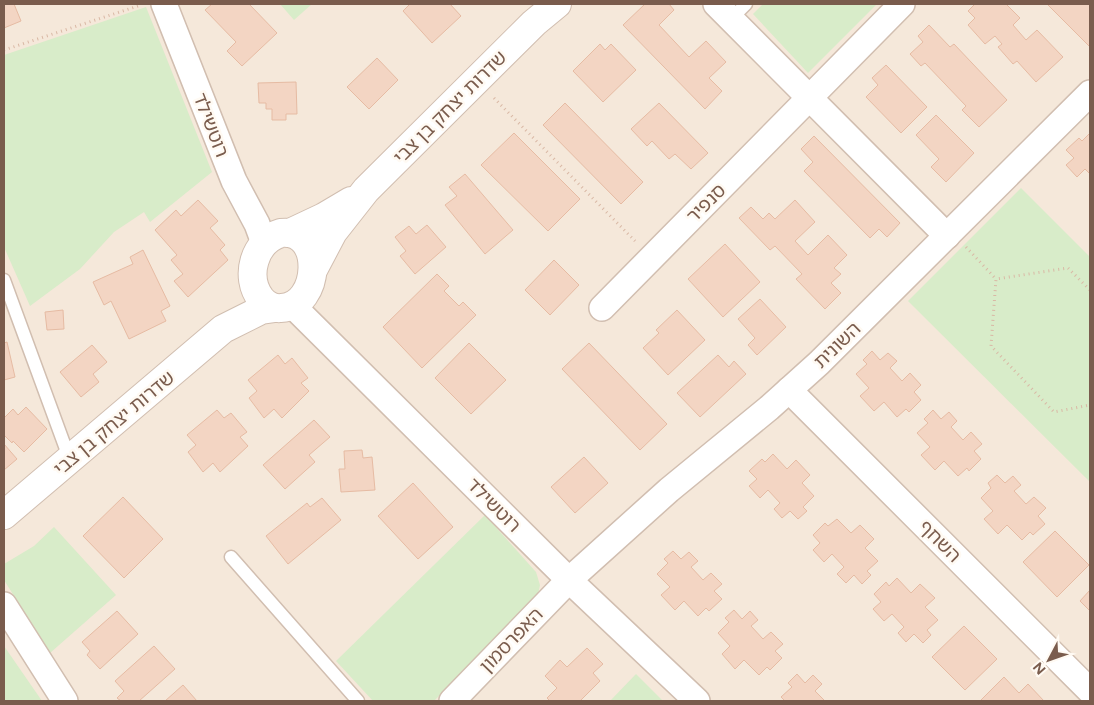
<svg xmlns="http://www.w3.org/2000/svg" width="1094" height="705" viewBox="0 0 1094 705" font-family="Figtree,'Noto Sans Hebrew',sans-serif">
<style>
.residential{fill:#f5e8da}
.green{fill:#d8ecc9}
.building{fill:#f3d5c3;stroke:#e6bba3}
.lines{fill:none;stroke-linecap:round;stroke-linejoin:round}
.service-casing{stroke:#d1beb0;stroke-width:15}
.minor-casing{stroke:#d1beb0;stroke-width:28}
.tertiary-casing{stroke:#d1beb0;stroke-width:30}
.path{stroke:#d9b8a5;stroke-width:3;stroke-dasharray:1 4;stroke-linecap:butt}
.service{stroke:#fff;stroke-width:12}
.minor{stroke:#fff;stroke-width:25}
.tertiary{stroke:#fff;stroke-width:28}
.labels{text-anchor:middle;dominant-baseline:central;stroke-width:5;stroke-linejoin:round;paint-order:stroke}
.street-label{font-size:19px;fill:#7a5c4d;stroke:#fffaf3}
</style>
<rect width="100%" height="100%" fill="#fdf6ec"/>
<rect class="residential" x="4" y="4" width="1086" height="697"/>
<g class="green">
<path d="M280 4H312L294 20Z"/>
<path d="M763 4H877L808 73 753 14Z"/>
<path d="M146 7 212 172 150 222 144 212 114 232 80 269 30 306 4 247V55Z"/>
<path d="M1021 188 1090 257V482L908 301Z"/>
<path d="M485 515 536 572 540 585 538 595 434 701H373L336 661Z"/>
<path d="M54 527 116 595 50 653 4 580V564L34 546Z"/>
<path d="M4 646 42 701H4Z"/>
<path d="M636 674 663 701H610Z"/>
</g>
<g class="building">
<path d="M4 4H14L21 21 4 28Z"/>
<path d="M212 4H249L277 33 242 66 227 51 236 42 205 10Z"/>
<path d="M410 4H450L461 16 432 43 403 11Z"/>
<path d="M645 4H669L674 10 659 25 689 57 706 41 726 62 709 78 722 91 705 109 623 25Z"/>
<path d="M975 4H1006L1020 18 1013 25 1026 40 1037 30 1063 57 1036 82 1017 61 1013 64 998 47 1002 44 995 36 985 44 968 25 975 18 968 11Z"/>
<path d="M1047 4H1090V47Z"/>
<path d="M929 25 950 47 954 44 1007 100 979 127 962 110 966 106 925 63 921 66 910 54 923 42 918 36Z"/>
<path d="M600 44 605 50 611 44 636 70 603 102 573 71Z"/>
<path d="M377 58 398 80 369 109 347 87Z"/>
<path d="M886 65 927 107 901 133 866 97 878 85 872 78Z"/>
<path d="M296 82 297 114H286V120H272V109H266V103H259L258 83Z"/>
<path d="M565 103 643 182 621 204 543 125Z"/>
<path d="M659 103 708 153 691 169 675 154 669 159 652 141 647 146 631 129Z"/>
<path d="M936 115 974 153 946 182 931 167 939 159 916 135Z"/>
<path d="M514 133 580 199 548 231 481 165Z"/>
<path d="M1090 133V174L1085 169 1077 177 1066 165 1074 158 1066 150 1079 138 1082 141Z"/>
<path d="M814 136 900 223 887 237 879 229 870 238 804 171 813 162 801 149Z"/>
<path d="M465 174 513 230 485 254 445 205 457 196 449 187Z"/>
<path d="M198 200 218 221 210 228 225 245 220 250 228 260 188 297 174 281 183 274 171 260 177 255 155 230 176 210 181 216Z"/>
<path d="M795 200 815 222 795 241 808 255 828 235 847 255 834 268 841 274 831 283 841 293 825 309 796 279 802 274 775 246 770 250 739 218 751 207 763 219 769 213 775 219Z"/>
<path d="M427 225 446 247 415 274 400 256 406 251 395 237 409 226 416 234Z"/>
<path d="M725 244 760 282 723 317 688 279Z"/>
<path d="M143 250 170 306 161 311 166 321 129 339 111 301 104 305 93 282 133 264 130 257Z"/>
<path d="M554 260 579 285 550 315 525 290Z"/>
<path d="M437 274 449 286 444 291 459 306 463 302 476 315 422 368 383 327Z"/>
<path d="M760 299 786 327 757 355 748 345 755 338 738 319Z"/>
<path d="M63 310 64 329 47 330 45 312Z"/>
<path d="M677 310 705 340 668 375 643 348 659 333 656 330Z"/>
<path d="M7 342 15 377 4 380V343Z"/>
<path d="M469 343 506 380 471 414 435 378Z"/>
<path d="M589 343 667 424 640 450 562 369Z"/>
<path d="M92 345 107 362 93 374 99 382 81 397 60 372Z"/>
<path d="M872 351 880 360 888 353 897 361 890 368 902 381 910 373 921 385 914 392 921 400 909 412 906 409 897 417 884 402 874 411 860 396 869 388 856 374 867 364 863 360Z"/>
<path d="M278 355 285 364 292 358 308 378 301 383 309 391 282 418 274 409 264 418 249 398 257 391 248 380Z"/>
<path d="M718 355 729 367 734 361 746 374 700 417 677 393Z"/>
<path d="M26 407 47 429 24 452 13 441 12 443 4 435V418L13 409 18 415Z"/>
<path d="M217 410 224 418 231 413 247 432 240 437 248 446 220 472 213 463 203 472 188 452 196 445 187 435Z"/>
<path d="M933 410 941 419 949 412 957 421 951 427 963 440 971 432 982 444 974 451 981 459 969 471 967 468 958 476 944 461 935 470 921 455 930 447 917 433 928 423 924 419Z"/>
<path d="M314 420 330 437 309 455 315 462 285 489 263 465Z"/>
<path d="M4 444 17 459 4 470Z"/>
<path d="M362 450 363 458 372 457 375 490 341 492 339 469H345L344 451Z"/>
<path d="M773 454 787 469 796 460 810 475 802 483 814 496 803 507 807 511 798 519 790 511 782 518 774 509 780 503 768 490 760 498 749 486 757 479 749 471 762 459 765 462Z"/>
<path d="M584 457 608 483 575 513 551 487Z"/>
<path d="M997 475 1005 483 1013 476 1021 485 1014 491 1026 504 1034 497 1046 508 1038 516 1045 524 1033 535 1030 532 1022 540 1007 525 998 534 984 519 993 511 981 498 991 488 988 483Z"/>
<path d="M413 483 453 527 418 559 378 516Z"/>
<path d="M123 497 163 539 124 578 83 536Z"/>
<path d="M322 498 341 520 288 564 266 536 307 503 310 507Z"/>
<path d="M837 519 851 533 860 525 874 539 865 548 878 561 867 571 871 575 862 584 854 575 846 583 837 574 844 567 832 554 824 562 813 550 820 543 813 535 825 523 828 526Z"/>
<path d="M1055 531 1089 565 1057 597 1023 562Z"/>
<path d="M673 551 681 559 689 552 698 561 691 567 703 580 711 573 722 584 714 591 722 599 709 611 706 608 698 616 684 601 675 610 661 595 670 587 657 574 668 563 664 559Z"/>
<path d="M897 578 911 593 920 584 935 598 925 607 938 620 927 630 931 635 923 643 914 634 906 642 898 633 904 627 892 614 884 621 873 609 881 602 874 594 886 582 889 586Z"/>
<path d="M1090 590V611L1080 601Z"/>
<path d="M734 610 742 619 750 611 758 620 751 626 763 639 771 632 783 644 775 651 782 658 770 670 767 667 759 675 744 660 735 669 722 654 730 646 718 633 729 622 725 618Z"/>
<path d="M117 611 138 634 100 669 87 655 90 651 82 642Z"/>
<path d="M964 626 997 659 965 690 932 657Z"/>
<path d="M154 646 175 669 139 701H121L117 698 124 691 115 681Z"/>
<path d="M587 648 603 664 593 673 600 681 580 701H550L547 698 557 688 545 676 560 660 567 667Z"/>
<path d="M797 674 805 683 813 675 822 684 815 691 825 701H785L781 697 792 687 788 683Z"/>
<path d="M1004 677 1019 693 1028 684 1044 701H980Z"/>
<path d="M183 685 197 701H165Z"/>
</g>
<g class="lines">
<defs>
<g id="service">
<path d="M731 19 746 4"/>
<path d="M4 280 70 460"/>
<path d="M231 557 358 701"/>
</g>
<g id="minor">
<path d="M164 4 234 181 257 224 264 243"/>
<path d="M716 4 947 236"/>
<path d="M293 306 569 580 697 701"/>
<path d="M602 308 902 4"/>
<path d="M789 390 1090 691"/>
<path d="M4 605 65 701"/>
<path d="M452 701 569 580 669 490 769 408 819 363 1090 93"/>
</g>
<g id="tertiary">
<path d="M281 233C325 228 321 307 281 308 274 309 266 305 261 299 244 277 254 241 281 233Z"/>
<path d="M290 233 324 217 351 201"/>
<path d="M313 270 333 232 366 190 534 23 557 4"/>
<path d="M4 515 223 329 261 310 275 308"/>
</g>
</defs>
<use href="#service" class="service-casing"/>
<use href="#minor" class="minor-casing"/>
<use href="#tertiary" class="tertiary-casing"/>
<g class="path">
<path d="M4 50 141 5"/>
<path d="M494 98 635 241"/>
<path d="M966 247 996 279"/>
<path d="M1090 290 1068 268 996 279 991 346 1054 412 1090 405"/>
</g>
<use href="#service" class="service"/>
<use href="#minor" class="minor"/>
<use href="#tertiary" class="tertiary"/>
</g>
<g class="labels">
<g class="street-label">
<text transform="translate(450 107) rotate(-45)">שדרות יצחק בן צבי</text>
<text transform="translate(211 125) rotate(69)">רוטשילד</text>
<text transform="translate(706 203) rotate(-45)">סנפיר</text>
<text transform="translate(837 345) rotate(-44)">השונית</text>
<text transform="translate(114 423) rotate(-40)">שדרות יצחק בן צבי</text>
<text transform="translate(494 505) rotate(45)">רוטשילד</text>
<text transform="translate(940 541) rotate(45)">השחף</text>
<text transform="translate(511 640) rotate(-46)">האפרסמון</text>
</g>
</g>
<rect width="1094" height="705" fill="none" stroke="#7a5c4d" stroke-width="10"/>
<g transform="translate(1049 660) rotate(229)" stroke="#fffaf3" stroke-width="4" paint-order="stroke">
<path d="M0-4L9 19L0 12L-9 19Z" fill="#7a5c4d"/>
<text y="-8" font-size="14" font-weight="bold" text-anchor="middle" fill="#7a5c4d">N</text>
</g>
</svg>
